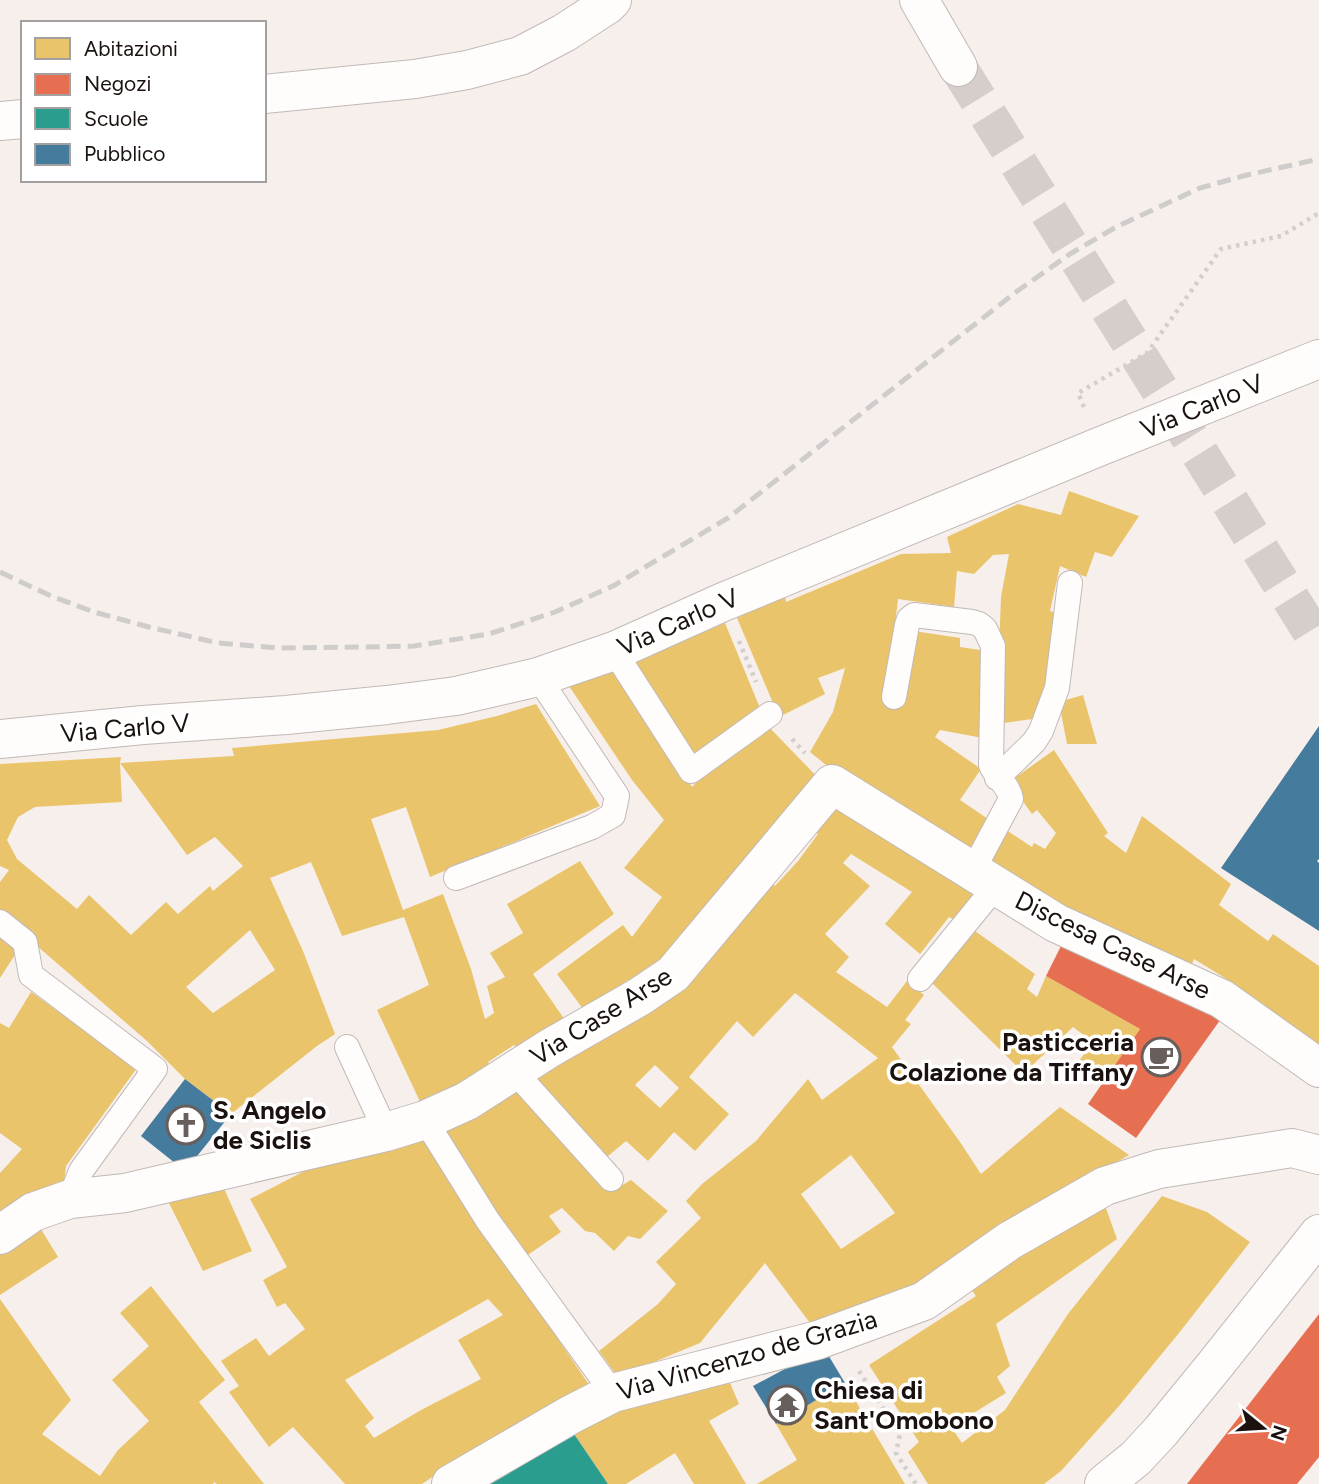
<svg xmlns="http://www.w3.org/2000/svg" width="1319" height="1484" viewBox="0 0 1319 1484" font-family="Figtree,sans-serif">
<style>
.homes{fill:#e9c46a;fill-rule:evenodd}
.shops{fill:#e76f51}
.schools{fill:#2a9d8f}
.public{fill:#457b9d}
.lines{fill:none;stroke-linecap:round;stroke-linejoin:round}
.secondary-tunnel{stroke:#d6cecb;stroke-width:38;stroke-dasharray:38 19;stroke-linecap:butt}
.lane-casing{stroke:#c1b9b6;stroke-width:26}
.street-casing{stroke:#c1b9b6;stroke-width:40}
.secondary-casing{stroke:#c1b9b6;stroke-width:40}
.path{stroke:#d2cfce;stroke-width:4.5;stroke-dasharray:3.5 5;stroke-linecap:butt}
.lane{stroke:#fefdfc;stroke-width:24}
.street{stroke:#fefdfc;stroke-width:38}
.secondary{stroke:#fefdfc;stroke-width:38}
.rail{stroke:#cfcccc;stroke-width:5;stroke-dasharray:14 7;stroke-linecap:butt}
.labels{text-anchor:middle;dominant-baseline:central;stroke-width:7;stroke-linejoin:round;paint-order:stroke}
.street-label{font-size:26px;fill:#1b120f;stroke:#fff}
.poi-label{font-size:26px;font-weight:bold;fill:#1b120f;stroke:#fff;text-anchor:start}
</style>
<rect width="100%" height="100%" fill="#f7efec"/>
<g class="homes">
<path d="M1069 491 1139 516 1112 557 1095 552 1086 577 1060 566 1050 611 1058 613 1048 698 1039 699 1040 718 996 724 1001 597 1009 554 993 555 974 574 957 571 954 607 898 599 889 679 883 702 899 709 914 631 960 638V647L987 651 988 739 940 730 935 737 981 769 960 800 994 823 972 861 846 781 810 752 833 712 845 668 818 678 825 694 779 717 737 618 785 595 786 602 901 554 951 553 947 537 1018 504 1061 515Z"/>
<path d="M725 623 762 713 693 758 630 663Z"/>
<path d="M614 666 692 787 701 777 767 725 825 785 639 990 628 980 583 1009 557 974 623 925 632 937 662 897 624 868 664 820 632 780 569 686Z"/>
<path d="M1083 695 1097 744H1067L1059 702Z"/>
<path d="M536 704 600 806 430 877 406 807 371 819 403 910 443 894 471 969 485 1019 494 1013 487 986 505 977 490 953 523 933 507 904 580 861 614 914 533 974 565 1020 518 1050 514 1045 488 1062 493 1072 423 1108 377 1010 429 985 404 917 342 936 311 862 270 878 303 951 335 1034 317 1046 231 1114 185 1079 147 1041 0 914V882L9 870 0 866V764L121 757 120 763 234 756 232 748 438 730 497 716ZM120 763 187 855 215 837 243 866 213 891 210 886 178 914 166 902 131 935 89 895 77 909 17 859 7 840 18 817 35 807 122 802ZM250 930 275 970 213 1013 186 987Z"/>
<path d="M1054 750 1108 833 1104 836 1126 853 1142 816 1231 884 1219 905 1268 941 1273 934 1319 966V1055L1233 993 1238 986 1194 959 1188 974 982 868 1003 828 1032 847 1034 843 1045 849 1056 833 1037 810 1032 814 1009 782Z"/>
<path d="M830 797 982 888 955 920 949 917 920 954 885 924 912 892 851 854 843 863 870 886 825 934 849 957 836 972 887 1007 907 981 924 995 905 1020 911 1024 892 1047 960 1142 981 1174 1060 1107 1129 1155 1014 1222 934 1279 813 1327 765 1263 700 1343 618 1377 599 1351 658 1304 676 1284 656 1262 701 1218 686 1201 702 1184 756 1141 808 1079 822 1100 878 1058 795 993 753 1037 737 1021 689 1077 729 1114 695 1151 674 1132 648 1161 626 1141 601 1162 525 1075 765 877 775 886 798 861 818 834 809 827ZM655 1065 679 1088 660 1108 635 1085ZM851 1155 895 1213 841 1249 801 1194Z"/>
<path d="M0 931 20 947 0 978Z"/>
<path d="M975 931 1035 974 1027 989 1037 997 1046 976 1140 1029 1103 1084 1076 1065 1093 1042 1073 1027 1024 1073 931 982Z"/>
<path d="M31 992 137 1068 66 1166 64 1184 0 1226V1173L22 1149 0 1133V1023L9 1028Z"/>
<path d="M515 1082 614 1190 631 1180 668 1211 640 1239 628 1236 614 1251 595 1233 585 1231 562 1208 549 1216 561 1232 522 1259 436 1129Z"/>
<path d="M429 1133 523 1288 592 1389 450 1465 422 1484H345L293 1427 269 1447 229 1392 239 1386 221 1361 256 1338 269 1356 305 1329 285 1303 277 1307 263 1280 287 1267 250 1199 326 1160ZM488 1299 503 1315 458 1340 481 1379 421 1410 374 1438 365 1426 374 1418 345 1380Z"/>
<path d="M222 1184 252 1251 203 1271 169 1203Z"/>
<path d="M1162 1196 1207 1212 1250 1242 1179 1333 1119 1406 1061 1471 1044 1484H928L908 1452 919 1442 869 1365 976 1296 968 1285 1102 1197 1117 1239 996 1324 1010 1366 997 1377 1006 1393 951 1427 962 1443 1005 1410 1068 1314Z"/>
<path d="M36 1221 58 1257 0 1295V1246Z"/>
<path d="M151 1286 225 1380 199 1402 264 1484H217L214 1482 213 1484H0V1299L71 1400 42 1434 100 1476 118 1450 149 1421 112 1380 149 1346 120 1313Z"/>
<path d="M727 1376 739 1404 709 1421 746 1484H694L675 1453 626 1484H608L572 1431 620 1407Z"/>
<path d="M845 1383 905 1484H757L797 1460 776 1424Z"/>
</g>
<g class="shops">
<path d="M1066 936 1223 1016 1136 1138 1088 1104 1140 1029 1046 976Z"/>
<path d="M1319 1314V1457L1297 1484H1187Z"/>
</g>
<path class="schools" d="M572 1431 608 1484H488Z"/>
<g class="public">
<path d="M1319 726V859L1317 861 1319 863V931L1221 868Z"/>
<path d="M185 1079 231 1114 185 1171 141 1136Z"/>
<path d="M824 1348 845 1383 776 1424 753 1386Z"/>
</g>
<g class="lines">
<path class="secondary-tunnel" d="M958 67 1319 644"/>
<defs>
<g id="lane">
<path d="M614 651 691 771 770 714"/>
<path d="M894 697 907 625 909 619 914 615 972 622 979 624 985 629 993 646 991 765C996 778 1009 785 1011 799L972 872"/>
<path d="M997 778 1034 742 1041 731 1057 688 1070 583"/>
<path d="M456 878 592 827 613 815 617 796 538 677"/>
<path d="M0 922 25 942 31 975 155 1069 81 1171 70 1199"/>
<path d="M920 979 996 886"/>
<path d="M347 1047 386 1132"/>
<path d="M514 1071 611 1179"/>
<path d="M425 1120 488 1221 613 1393"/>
</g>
<g id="street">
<path d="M264 94 415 79 467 70 520 56 564 33 607 5 612 0"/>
<path d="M0 121 23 119"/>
<path d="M0 739 143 725 286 715 387 705 456 696 538 677 614 651 723 602 1101 446 1319 359"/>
<path d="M0 1235 33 1212 70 1199 125 1193 386 1132 425 1120 467 1101 550 1048 639 997 673 974 832 784 1056 923 1222 999 1319 1068"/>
<path d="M451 1484 570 1415 613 1393 818 1340 924 1301 1009 1241 1105 1186 1159 1169 1292 1148 1319 1155"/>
<path d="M1104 1484 1136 1458 1161 1431 1215 1365 1319 1234"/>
</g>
<path id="secondary" d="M919 0 958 67"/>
</defs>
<use href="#lane" class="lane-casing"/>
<use href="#street" class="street-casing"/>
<use href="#secondary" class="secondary-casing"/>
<g class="path">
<path d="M1084 407 1078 393 1147 353 1221 249 1281 236 1319 213"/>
<path d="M739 641 756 682"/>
<path d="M792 739 805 753"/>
<path d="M859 1371 900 1434 896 1453 916 1484"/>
</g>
<use href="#lane" class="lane"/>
<use href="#street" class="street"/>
<use href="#secondary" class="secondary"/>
<path class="rail" d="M0 572 51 596 94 612 149 627 218 643 278 648 365 647 414 646 489 634 555 612 613 586 728 518 1016 292 1070 254 1116 227 1200 188 1247 175 1319 159"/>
</g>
<defs>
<symbol id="cafe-ring" viewBox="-11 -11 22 22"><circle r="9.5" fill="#fff" stroke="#685f5c" stroke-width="1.5"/><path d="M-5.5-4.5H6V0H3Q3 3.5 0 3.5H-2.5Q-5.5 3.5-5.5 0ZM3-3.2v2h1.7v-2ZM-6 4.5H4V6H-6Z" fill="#685f5c"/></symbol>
<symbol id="church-ring" viewBox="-11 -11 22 22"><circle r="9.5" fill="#fff" stroke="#685f5c" stroke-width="1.5"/><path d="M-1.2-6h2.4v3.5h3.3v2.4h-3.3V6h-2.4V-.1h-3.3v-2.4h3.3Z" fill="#685f5c"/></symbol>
<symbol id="temple-ring" viewBox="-11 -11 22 22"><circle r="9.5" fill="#fff" stroke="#685f5c" stroke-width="1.5"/><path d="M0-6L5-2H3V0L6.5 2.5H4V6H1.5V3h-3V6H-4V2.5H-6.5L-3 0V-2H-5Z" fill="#685f5c"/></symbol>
</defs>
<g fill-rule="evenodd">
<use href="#cafe-ring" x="1139" y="1035" width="44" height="44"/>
<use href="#church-ring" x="164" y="1103" width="44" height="44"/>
<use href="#temple-ring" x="765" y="1383" width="44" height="44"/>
</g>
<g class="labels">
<g class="street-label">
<text transform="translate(1202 406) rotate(-22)">Via Carlo V</text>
<text transform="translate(678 622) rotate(-24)">Via Carlo V</text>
<text transform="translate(125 728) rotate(-5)">Via Carlo V</text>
<text transform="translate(1113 945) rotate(26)">Discesa Case Arse</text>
<text transform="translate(601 1016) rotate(-32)">Via Case Arse</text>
<text transform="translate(747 1355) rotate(-16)">Via Vincenzo de Grazia</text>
</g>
<g class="poi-label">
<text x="1134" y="1042" text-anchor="end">Pasticceria<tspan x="1134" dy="30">Colazione da Tiffany</tspan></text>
<text x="213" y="1110">S. Angelo<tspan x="213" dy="30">de Siclis</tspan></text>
<text x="814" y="1390">Chiesa di<tspan x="814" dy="30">Sant'Omobono</tspan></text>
</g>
</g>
<rect x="21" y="21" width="245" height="161" fill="#ffffff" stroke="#a4a09f" stroke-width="2"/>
<rect x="35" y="38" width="35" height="21" fill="#e9c46a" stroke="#a4a09f" stroke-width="2"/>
<text x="84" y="56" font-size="21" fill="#1b120f">Abitazioni</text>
<rect x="35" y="74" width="35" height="21" fill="#e76f51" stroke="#a4a09f" stroke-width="2"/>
<text x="84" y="91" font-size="21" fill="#1b120f">Negozi</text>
<rect x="35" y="108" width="35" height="21" fill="#2a9d8f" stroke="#a4a09f" stroke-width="2"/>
<text x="84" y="126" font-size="21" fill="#1b120f">Scuole</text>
<rect x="35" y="144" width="35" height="21" fill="#457b9d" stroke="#a4a09f" stroke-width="2"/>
<text x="84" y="161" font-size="21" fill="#1b120f">Pubblico</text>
<g transform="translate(1263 1428) rotate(108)" stroke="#ffffff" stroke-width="5" paint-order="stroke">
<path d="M0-5L12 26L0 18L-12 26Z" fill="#1b120f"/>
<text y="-10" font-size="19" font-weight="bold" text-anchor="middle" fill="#1b120f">N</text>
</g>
</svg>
